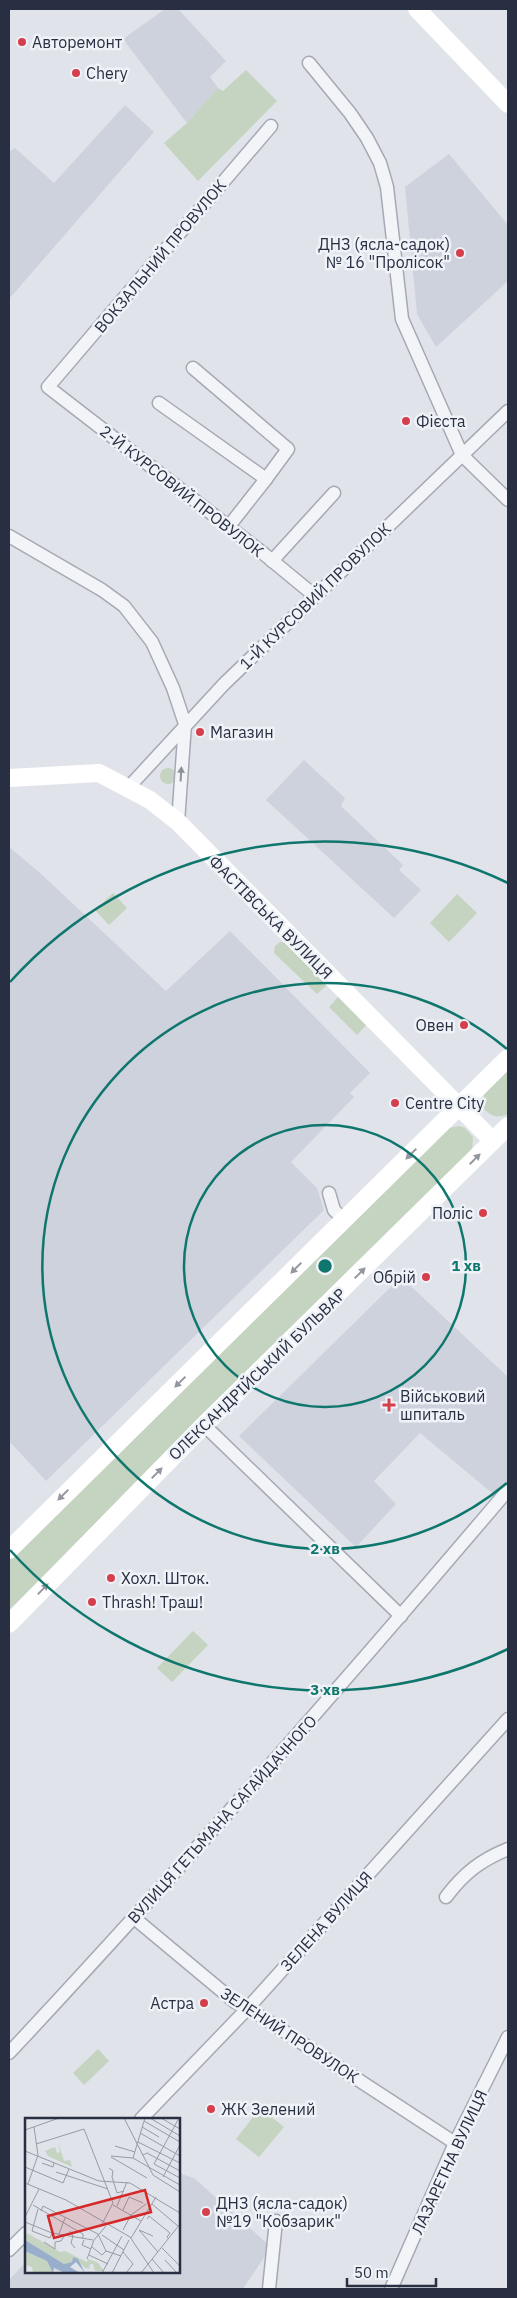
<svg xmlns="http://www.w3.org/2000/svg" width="517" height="2298" viewBox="0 0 517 2298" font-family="'IBM Plex Sans',sans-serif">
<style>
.built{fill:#ced2dc}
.green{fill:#c4d4c0}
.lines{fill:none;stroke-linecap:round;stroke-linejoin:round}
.street-casing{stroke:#a5a9b4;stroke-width:15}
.street{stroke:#f3f4f8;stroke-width:12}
.secondary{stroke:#fff;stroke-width:18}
.oneway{fill:#8e929d}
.oneway2{fill:#9497a0}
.ring{fill:none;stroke:#0f766e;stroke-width:2.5}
.poi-dot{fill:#d43f4b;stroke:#eff2f7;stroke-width:2}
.labels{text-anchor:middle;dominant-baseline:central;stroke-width:5;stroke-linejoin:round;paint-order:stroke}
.poi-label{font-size:16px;fill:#282f42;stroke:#eff2f7;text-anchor:start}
.street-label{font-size:16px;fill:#282f42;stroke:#eff2f7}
.inset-road{fill:none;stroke:#969ba6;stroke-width:1}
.view{fill:#d62828;fill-opacity:0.15;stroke:#d62828;stroke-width:2.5}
.inset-edge{fill:none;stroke:#282f42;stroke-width:2.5}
.centre{fill:#0f766e;stroke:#eff2f7;stroke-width:2.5}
.ring-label{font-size:15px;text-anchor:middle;font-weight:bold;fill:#0f766e;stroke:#eff2f7;stroke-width:5;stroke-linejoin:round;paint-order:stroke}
</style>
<rect width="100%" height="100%" fill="#e0e3e9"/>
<g class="built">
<path d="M165 9H178L226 61 210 77 218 88 187 123 123 39Z"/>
<path d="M125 105 154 132 9 299V152L15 148 54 183Z"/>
<path d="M449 154 508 225V281L436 347 417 314 405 187Z"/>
<path d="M304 760 345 798 341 806 403 865 399 870 421 890 394 918 266 800Z"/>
<path d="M9 847 39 872 166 991 230 931 370 1073 350 1093 354 1097 291 1162 317 1188 324 1210 46 1481 11 1443 9 1445Z"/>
<path d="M401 1277 508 1377V1487L498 1498 420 1433 374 1481 396 1504 356 1547 239 1436Z"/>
<path d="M179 2173 194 2178 271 2247 243 2289H9V2280L26 2262V2272H179Z"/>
</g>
<g class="green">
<path d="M246 70 277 101 198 181 164 143 187 123 218 88 223 91Z"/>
<circle cx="168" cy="776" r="8"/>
<path d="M113 893 127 908 109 925 95 910Z"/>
<path d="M457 894 477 913 449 942 430 923Z"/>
<path d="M280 942 285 943 328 984 317 994 274 953 275 946Z"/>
<path d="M339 996 367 1024 357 1035 329 1007Z"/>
<path d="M508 1069V1114C497 1119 491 1116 483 1108L484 1095Z"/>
<path d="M459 1126 465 1128 473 1137 472 1150 9 1610V1560L449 1128Z"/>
<path d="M193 1631 208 1645 172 1682 157 1668Z"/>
<path d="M98 2049 109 2061 84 2085 73 2073Z"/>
<path d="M260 2108 284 2127 259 2157 236 2139Z"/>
</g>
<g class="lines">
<defs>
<g id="street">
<path d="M309 63 350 113 367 138 380 163 387 187 402 319 462 455 508 500"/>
<path d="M271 126 48 387 264 554 315 596"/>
<path d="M193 368 288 449 266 479"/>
<path d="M159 403 266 479 229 526"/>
<path d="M9 536 102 590 124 606 152 642 173 688 185 724 178 822"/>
<path d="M272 561 334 493"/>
<path d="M128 788 224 684 508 411"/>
<path d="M329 1193 334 1210 344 1220"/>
<path d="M204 1425 401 1616"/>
<path d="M446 1897C464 1873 481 1860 508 1849"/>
<path d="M133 1917 235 2002 259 2015 455 2143"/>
<path d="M9 2053C180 1870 346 1681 508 1490"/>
<path d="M141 2119 247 2009 508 1719"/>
<path d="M9 2250 26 2233"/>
<path d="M269 2289 276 2221"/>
<path d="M391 2289 455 2143 508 2037"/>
</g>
</defs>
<use href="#street" class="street-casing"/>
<use href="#street" class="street"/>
<g class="secondary">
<path d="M417 9 508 104"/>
<path d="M9 778 99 773 150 800 178 822 493 1141"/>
<path d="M9 1550 508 1058"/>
<path d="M9 1624 204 1425 508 1126"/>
</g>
</g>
<defs><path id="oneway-solid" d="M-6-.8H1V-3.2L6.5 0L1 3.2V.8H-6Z" transform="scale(1.25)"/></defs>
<use class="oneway" href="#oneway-solid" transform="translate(181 774) rotate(-87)"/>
<g class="oneway2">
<use href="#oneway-solid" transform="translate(411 1154) rotate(135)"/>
<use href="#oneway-solid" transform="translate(475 1159) rotate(-45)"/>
<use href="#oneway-solid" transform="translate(296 1268) rotate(135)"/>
<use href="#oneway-solid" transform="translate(360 1273) rotate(-45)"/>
<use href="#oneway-solid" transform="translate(180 1382) rotate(136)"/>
<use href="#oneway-solid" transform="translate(157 1473) rotate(-45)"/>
<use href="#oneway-solid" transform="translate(63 1495) rotate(135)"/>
<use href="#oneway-solid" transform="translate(43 1589) rotate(-46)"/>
</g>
<g class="ring">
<circle cx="325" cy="1266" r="141"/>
<path d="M507 1483A283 283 0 1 1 507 1049"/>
<path d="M508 1649A424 424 0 0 1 10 1550M10 982A424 424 0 0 1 508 883"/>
</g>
<g class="poi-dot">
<circle cx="22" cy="42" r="5"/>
<circle cx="76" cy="73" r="5"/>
<circle cx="460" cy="253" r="5"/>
<circle cx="406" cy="421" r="5"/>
<circle cx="200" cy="732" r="5"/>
<circle cx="464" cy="1025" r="5"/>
<circle cx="395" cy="1103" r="5"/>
<circle cx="483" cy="1213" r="5"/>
<circle cx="426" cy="1277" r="5"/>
<path d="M386.5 1397.5h5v5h5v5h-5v5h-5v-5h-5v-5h5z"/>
<circle cx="111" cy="1578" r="5"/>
<circle cx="92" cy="1602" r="5"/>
<circle cx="204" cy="2003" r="5"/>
<circle cx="211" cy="2109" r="5"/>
<circle cx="206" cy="2212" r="5"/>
</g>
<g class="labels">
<g class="poi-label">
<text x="32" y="42">Авторемонт</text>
<text x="86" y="73">Chery</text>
<text x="450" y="244" text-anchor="end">ДНЗ (ясла-садок)<tspan x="450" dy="18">№ 16 "Пролісок"</tspan></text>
<text x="416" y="421">Фієста</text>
<text x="210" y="732">Магазин</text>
<text x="454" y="1025" text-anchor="end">Овен</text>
<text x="405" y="1103">Centre City</text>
<text x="473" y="1213" text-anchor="end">Поліс</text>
<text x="416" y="1277" text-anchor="end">Обрій</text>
<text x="400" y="1396">Військовий<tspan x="400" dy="18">шпиталь</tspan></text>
<text x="121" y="1578">Хохл. Шток.</text>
<text x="102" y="1602">Thrash! Траш!</text>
<text x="194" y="2003" text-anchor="end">Астра</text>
<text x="221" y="2109">ЖК Зелений</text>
<text x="216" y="2203">ДНЗ (ясла-садок)<tspan x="216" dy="18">№19 "Кобзарик"</tspan></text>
</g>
<g class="street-label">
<text transform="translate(160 256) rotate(-50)">ВОКЗАЛЬНИЙ ПРОВУЛОК</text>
<text transform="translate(182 491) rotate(38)">2-Й КУРСОВИЙ ПРОВУЛОК</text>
<text transform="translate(315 596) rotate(-44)">1-Й КУРСОВИЙ ПРОВУЛОК</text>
<text transform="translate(271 917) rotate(45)">ФАСТІВСЬКА ВУЛИЦЯ</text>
<text transform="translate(257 1374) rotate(-44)">ОЛЕКСАНДРІЙСЬКИЙ БУЛЬВАР</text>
<text transform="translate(222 1819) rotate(-48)">ВУЛИЦЯ ГЕТЬМАНА САГАЙДАЧНОГО</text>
<text transform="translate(326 1921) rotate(-48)">ЗЕЛЕНА ВУЛИЦЯ</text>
<text transform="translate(290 2035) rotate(33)">ЗЕЛЕНИЙ ПРОВУЛОК</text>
<text transform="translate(449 2162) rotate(-65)">ЛАЗАРЕТНА ВУЛИЦЯ</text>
</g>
</g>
<g transform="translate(25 2118)">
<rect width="155" height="155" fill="#e0e3e9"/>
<path d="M33 23 39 43 45 42 47 49 23 38 20 33 30 29 32 35 35 34ZM2 115 35 134 40 133 62 144 63 141 72 144 79 153H70L68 146H65L64 151 60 150 48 139 47 144 39 146 0 122ZM0 133 22 143 26 150 40 155 27 151 28 155H8L7 149 0 147Z" fill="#c4d4c0"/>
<path d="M0 122 39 146 47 144 48 139 53 141 60 155 51 144 45 149 55 155H40L29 150 28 155 22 143 0 133Z" fill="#99aecb"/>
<path class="inset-road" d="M99 0 128 57 155 74M125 0 155 18M136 0 155 11M119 3 155 24M117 9 134 19M0 12 34 0M115 15 155 38M113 24 155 45M11 26 59 11 88 85 77 106M90 28 110 34M0 33 74 63 105 65 155 95M118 37 122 35 155 53M86 38 108 40 155 67M86 39 122 60M108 40 120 0M17 45 28 49 29 45M129 46 154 0M129 46 155 60M0 49 38 65 44 51M84 50 88 53 87 59 92 75 99 73M31 54 83 71M138 59 155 27M0 65 41 82 105 119 129 155M3 66 13 37 9 9M127 86 153 108M8 87 58 116V121M88 87 116 103M92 88 102 64M13 91 7 113 25 120 27 115M98 92 104 79 118 85M16 93 18 88 73 116 81 133 96 138M0 99 14 71M122 101 124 98 145 115 142 119 144 121M0 104 27 115 68 122M98 112 106 97 121 86M114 112 133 134M114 112 128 118M45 113 48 118 46 125 50 130M34 116 40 100M77 117 99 132M106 120 131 79M59 122 57 127 66 131M19 124 30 131V124L36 123 40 117M67 129 77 137 81 133M137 130 155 148M98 134 108 146 101 155M64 137 83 146M62 141 69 122 81 108M127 141 139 155M140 142 152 155M77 155 97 118M87 155 104 122M116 155 155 106"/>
<path class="view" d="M120 72 126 94 29 120 23 98Z"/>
<rect width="155" height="155" class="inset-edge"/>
</g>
<circle cx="325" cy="1266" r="8" class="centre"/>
<g class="ring-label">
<text x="466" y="1271">1 хв</text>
<text x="325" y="1554">2 хв</text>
<text x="325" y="1695">3 хв</text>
</g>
<rect width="517" height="2298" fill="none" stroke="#282f42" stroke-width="20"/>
<path d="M347 2278v8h89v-8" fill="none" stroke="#282f42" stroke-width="2.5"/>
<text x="354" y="2278" font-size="15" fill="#282f42" stroke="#eff2f7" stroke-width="4" paint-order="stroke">50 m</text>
</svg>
